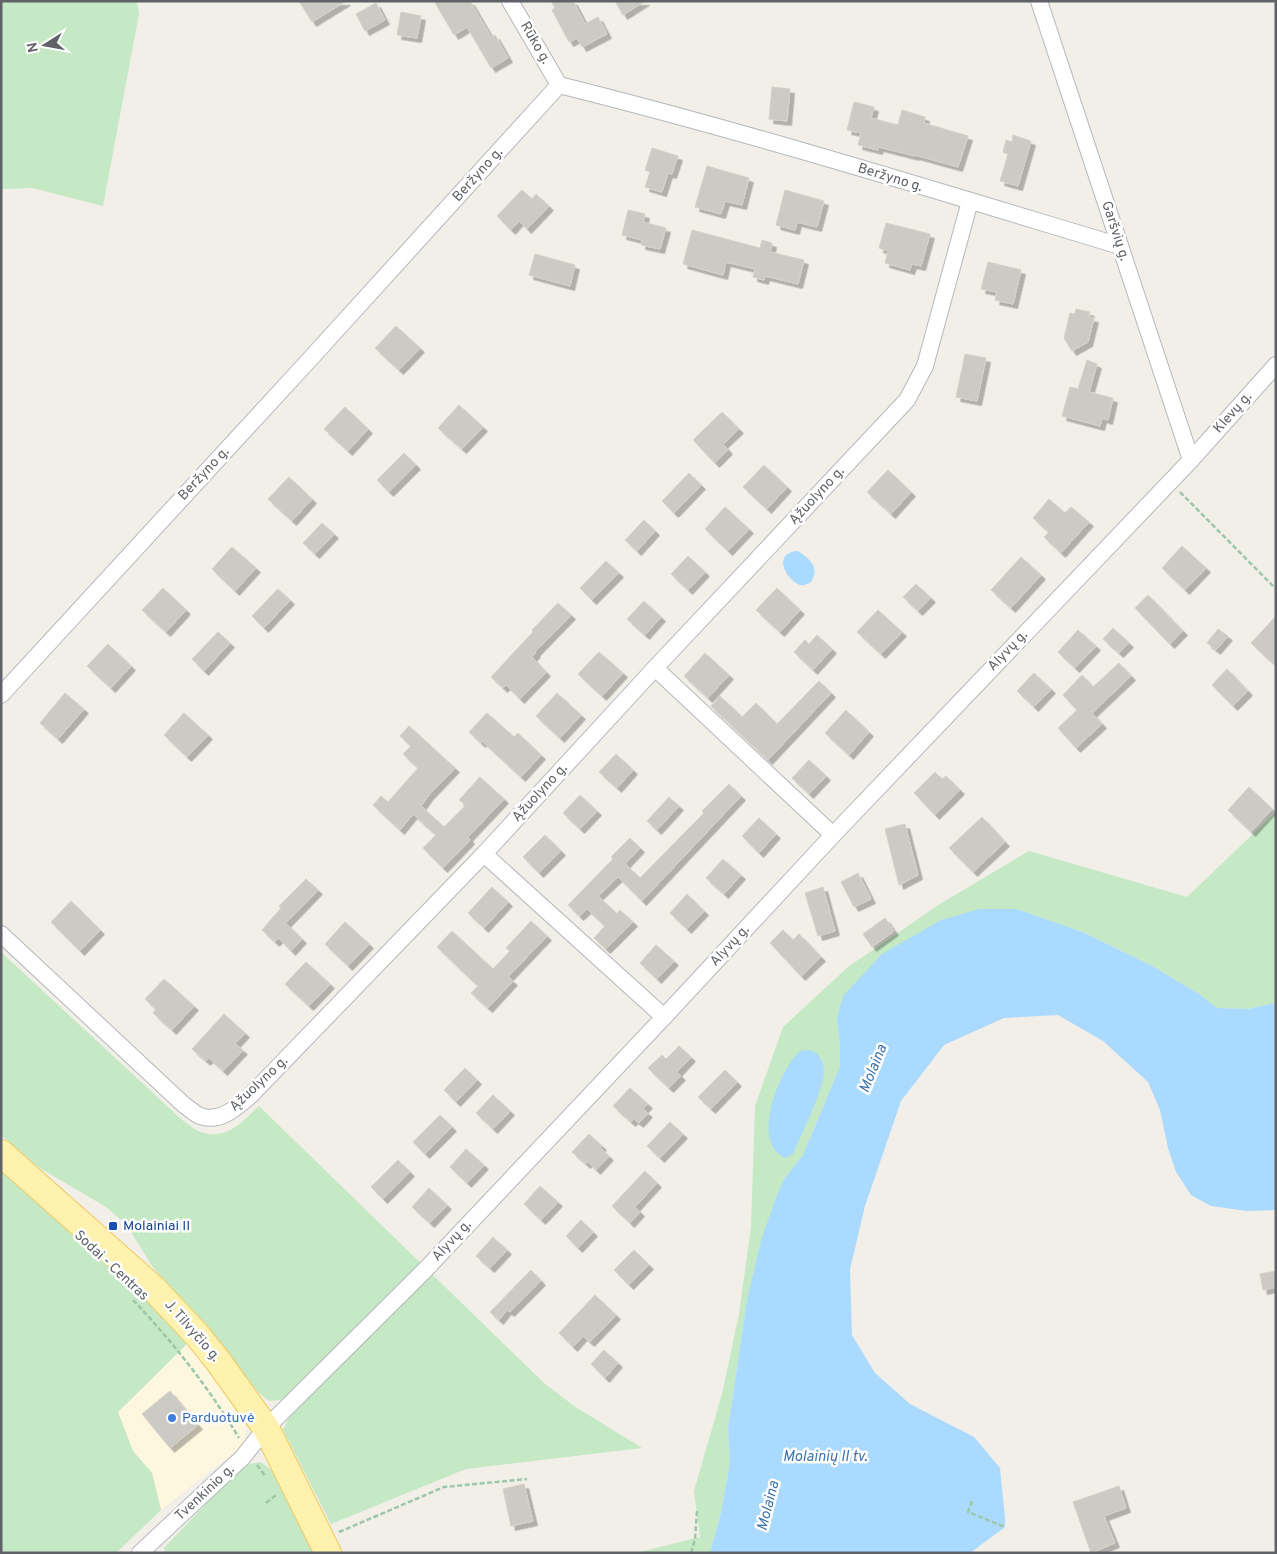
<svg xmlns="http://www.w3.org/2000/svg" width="1277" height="1554" viewBox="0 0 1277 1554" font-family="Overpass,sans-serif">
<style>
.commercial{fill:#fef7e0}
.green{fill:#c5e8c5}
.water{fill:#aadaff}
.building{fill:#cccac5;stroke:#d6d1c6;filter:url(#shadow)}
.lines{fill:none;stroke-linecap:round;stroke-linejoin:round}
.street-casing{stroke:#b5b8bc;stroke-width:18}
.primary-casing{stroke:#f2c960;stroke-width:28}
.path{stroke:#9cc7a9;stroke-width:2.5;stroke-dasharray:5 2.5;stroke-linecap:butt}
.street{stroke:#fff;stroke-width:16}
.primary{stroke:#fff2af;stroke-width:26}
.transit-dot{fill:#1a4fb4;stroke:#fff;stroke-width:2}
.shop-dot{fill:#3f7fe0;stroke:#fff;stroke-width:2}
.labels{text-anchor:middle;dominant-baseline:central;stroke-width:5;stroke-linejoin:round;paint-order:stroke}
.street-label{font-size:14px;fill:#5f6368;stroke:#fff}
.transit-label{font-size:14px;fill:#164399;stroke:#fff;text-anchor:start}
.shop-label{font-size:14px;fill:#366cbe;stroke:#fff;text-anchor:start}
.water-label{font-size:15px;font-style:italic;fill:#4174aa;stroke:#fff}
</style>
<defs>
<filter id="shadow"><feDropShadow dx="4.5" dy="4.5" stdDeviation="0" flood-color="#0004"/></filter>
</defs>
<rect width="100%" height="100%" fill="#f1efe8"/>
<path class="commercial" d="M190 1341 245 1420 246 1431 245 1440 240 1448 161 1510 152 1473 133 1451 118 1412Z"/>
<g class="green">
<path d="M1 1H137L139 14 103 206 32 188 1 189Z"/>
<path d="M1276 812V1003L1248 1009 1217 1008 1199 994 1154 967 1085 933 1017 909 837 1018 840 1047V1066L803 1155 785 1178 747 1300 728 1428 730 1463 720 1517 710 1553H636L700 1537 694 1491 722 1394 739 1314 751 1227 755 1106 783 1027 848 967 940 904 1029 851 1187 897Z"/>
<path d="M1 952 181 1119C187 1123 194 1130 201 1132 227 1141 242 1122 259 1106L544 1383 574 1406 642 1448 466 1469 331 1524 283 1430 292 1411 294 1392 280 1400 269 1401 258 1392 152 1266 126 1224 106 1207 38 1167 1 1135Z"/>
<path d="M1 1169 127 1279 190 1341 118 1412 133 1451 152 1473 161 1510 116 1553H1Z"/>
<path d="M261 1462 275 1473 315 1553H166L164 1548 243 1465Z"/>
</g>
<g class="water">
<path d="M797 551C807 556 819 566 813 578 812 582 808 584 804 585 792 588 768 554 797 551Z"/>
<path d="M980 909H1017L1085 933 1154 967 1199 994 1217 1008 1248 1009 1276 1003V1210L1247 1211 1211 1206 1191 1195 1176 1172 1168 1148 1160 1110 1148 1082 1103 1041 1058 1015 1004 1018 944 1045 901 1101 865 1206 850 1269 852 1335 875 1373 910 1404 974 1437 1000 1468 1005 1517V1527L970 1553H710L720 1517 730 1463 728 1428 747 1300 762 1237 779 1190 785 1178 803 1155 840 1066V1047L837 1018 843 996 882 954 941 920Z"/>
<path d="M810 1050C819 1053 824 1061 824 1071 824 1089 801 1135 793 1154L785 1158C750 1143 779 1070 800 1051Z"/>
</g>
<g class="building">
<path d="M299 1H346L312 22Z"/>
<path d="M434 1H470L491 37 495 35 508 58 491 68 467 27 454 35Z"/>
<path d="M551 1H573L585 24 598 17 607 34 582 47 577 38 569 42 552 10 555 8Z"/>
<path d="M615 1H645L623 15Z"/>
<path d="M376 3 385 20 365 31 356 14Z"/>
<path d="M401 12 421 16 417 38 397 35Z"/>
<path d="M772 87 790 89 787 121 769 119Z"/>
<path d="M854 102 874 107 871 118 898 125 902 110 925 117 924 123 968 136 958 167 915 155V156L879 147 878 150 858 145 861 133 847 130Z"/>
<path d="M1013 135 1031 141 1018 186 1000 181 1008 154 1003 152 1006 140 1012 142Z"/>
<path d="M652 148 678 156 672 174 668 173 662 192 645 187 650 172 645 170Z"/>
<path d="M707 166 749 178 742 205 725 201 721 214 695 207Z"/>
<path d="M522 190 532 199 536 194 549 206 527 229 519 221 511 230 497 216Z"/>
<path d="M785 190 824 201 817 227 797 222 795 230 776 225Z"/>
<path d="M628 210 645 214 643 222 666 228 660 249 641 245 642 240 622 235Z"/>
<path d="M886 223 930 234 921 266 912 264 910 270 885 263 888 251 879 248Z"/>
<path d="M692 230 760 248 762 240 772 243 770 252 804 260 798 284 765 276 764 280 753 277 755 269 726 262 723 275 683 264Z"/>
<path d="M535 254 575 265 570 286 529 275Z"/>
<path d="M988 262 1021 270 1013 304 995 300 997 292 981 289Z"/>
<path d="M1076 309 1090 312 1088 317 1094 318 1088 342 1072 351 1064 338 1070 313 1075 314Z"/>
<path d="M396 326 420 348 399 370 375 348Z"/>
<path d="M965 354 986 358 977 401 956 397Z"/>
<path d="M1087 360 1097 364 1089 392 1113 398 1108 420 1102 418 1100 426 1062 416 1070 387 1078 389Z"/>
<path d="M459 405 483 427 462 449 438 428Z"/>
<path d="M345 407 368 429 348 451 324 429Z"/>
<path d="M722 412 739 429 723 444 728 450 715 463 693 440Z"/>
<path d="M404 453 416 465 389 492 377 480Z"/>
<path d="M764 465 787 487 767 509 743 487Z"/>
<path d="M888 470 911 492 891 514 867 492Z"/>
<path d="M689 473 701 485 674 513 662 501Z"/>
<path d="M289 477 312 499 292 521 268 499Z"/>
<path d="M1049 499 1065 513 1071 507 1089 522 1061 553 1044 537 1049 532 1033 518Z"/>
<path d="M725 507 749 529 728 551 705 529Z"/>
<path d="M644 520 655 531 637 551 625 540Z"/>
<path d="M322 523 334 534 315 554 303 543Z"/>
<path d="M1182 546 1206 568 1185 590 1162 568Z"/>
<path d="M232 547 256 568 235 591 212 569Z"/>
<path d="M688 556 705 572 688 590 671 574Z"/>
<path d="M1021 557 1041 575 1011 608 991 590Z"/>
<path d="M606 561 619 573 592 600 580 588Z"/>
<path d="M916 584 931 598 918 611 903 597Z"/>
<path d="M163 588 186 610 166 632 142 610Z"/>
<path d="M777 588 800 610 780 632 756 610Z"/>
<path d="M278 589 290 600 264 628 252 616Z"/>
<path d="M1148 595 1183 631 1170 644 1135 608Z"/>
<path d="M644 601 661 617 645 635 627 619Z"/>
<path d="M558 603 571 615 535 652 536 653 532 657 546 672 520 699 506 685 503 688 491 677 533 632 532 630Z"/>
<path d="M878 610 902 632 881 654 857 632Z"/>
<path d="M1276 616V666L1251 643Z"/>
<path d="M1113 628 1129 643 1119 653 1103 639Z"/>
<path d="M1218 629 1228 636 1216 650 1207 643Z"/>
<path d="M1078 630 1096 646 1075 668 1058 652Z"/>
<path d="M218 632 230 643 204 671 192 659Z"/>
<path d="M817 635 832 649 813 670 794 652 805 640 809 644Z"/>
<path d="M108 644 131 666 111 688 87 666Z"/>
<path d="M599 652 623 673 602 696 578 674Z"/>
<path d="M705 653 729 675 708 698 684 676Z"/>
<path d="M1119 663 1131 676 1092 713 1102 724 1076 748 1058 728 1077 710 1063 695 1082 675 1093 687Z"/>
<path d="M1227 669 1248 691 1233 706 1212 685Z"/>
<path d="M1034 673 1051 689 1034 707 1017 691Z"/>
<path d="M819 681 831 693 768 760 711 706 720 696 742 717 756 703 777 724Z"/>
<path d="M65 693 84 709 58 739 40 723Z"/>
<path d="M557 693 581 715 560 738 536 716Z"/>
<path d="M846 710 869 732 849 755 825 733Z"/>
<path d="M184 713 208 735 187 757 164 735Z"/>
<path d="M487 713 514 737 518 733 541 755 521 777 482 741 481 743 469 732Z"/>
<path d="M409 726 455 768 429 795 421 806 444 827 466 805 459 800 480 777 504 799 468 837 470 840 443 868 423 848 436 835 413 814 400 830 373 805 381 796 388 802 418 768 403 754 411 746 400 736Z"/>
<path d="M616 754 633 770 617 788 599 772Z"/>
<path d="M809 760 826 776 809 794 792 778Z"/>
<path d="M935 772 942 779 946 776 960 790 935 815 914 793Z"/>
<path d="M729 784 741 796 642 901 618 877 598 896 617 914 620 910 633 922 606 949 594 938 605 926 587 909 579 916 568 905 613 859 611 857 630 838 640 848 625 864 640 878 704 813 702 811Z"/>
<path d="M1249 787 1272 809 1251 832 1228 810Z"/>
<path d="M580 795 597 811 580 829 563 813Z"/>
<path d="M669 797 679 806 657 830 647 821Z"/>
<path d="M982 817 1005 842 973 872 949 848Z"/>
<path d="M759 818 776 834 759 853 742 836Z"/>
<path d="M905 824 918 875 899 885 885 829Z"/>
<path d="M545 835 561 851 539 873 523 857Z"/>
<path d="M723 859 741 875 724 894 706 878Z"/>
<path d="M858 873 871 899 854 907 841 882Z"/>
<path d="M306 879 318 890 286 923 302 939 291 951 279 938 275 942 262 930 281 908 279 906Z"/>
<path d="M492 887 508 902 484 928 468 913Z"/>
<path d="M823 887 835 931 818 936 805 893Z"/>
<path d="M687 894 704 911 687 929 670 913Z"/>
<path d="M71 901 100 930 80 951 51 922Z"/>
<path d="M885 918 894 931 872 947 863 934Z"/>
<path d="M531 921 547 936 508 977 513 981 488 1008 471 993 478 986 437 947 452 931 493 969 510 951 506 948Z"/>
<path d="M345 922 369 944 348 966 325 944Z"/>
<path d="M783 930 793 940 799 934 821 957 801 976 770 943Z"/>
<path d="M656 945 674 961 657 979 640 963Z"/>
<path d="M306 962 330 984 309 1006 285 984Z"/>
<path d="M164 979 194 1006 172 1030 153 1013 156 1009 145 999Z"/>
<path d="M224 1014 245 1033 235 1044 243 1050 223 1071 209 1058 206 1061 192 1049Z"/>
<path d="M679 1046 691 1057 677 1072 681 1076 669 1088 648 1068 662 1055 666 1059Z"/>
<path d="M465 1068 477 1080 456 1102 444 1090Z"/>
<path d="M725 1070 737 1082 711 1109 698 1097Z"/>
<path d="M630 1088 648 1104 643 1109 648 1113 639 1123 634 1119 631 1122 613 1106Z"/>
<path d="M493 1095 510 1111 493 1129 476 1113Z"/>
<path d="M440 1115 452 1127 425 1154 413 1142Z"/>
<path d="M670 1122 683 1134 660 1158 647 1146Z"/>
<path d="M589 1134 602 1146 600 1148 609 1156 596 1170 588 1162 586 1164 572 1152Z"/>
<path d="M466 1149 484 1165 467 1183 450 1167Z"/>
<path d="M398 1160 410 1172 383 1199 371 1187Z"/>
<path d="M645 1171 657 1183 635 1207 640 1212 630 1223 612 1206Z"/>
<path d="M540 1186 558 1202 541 1220 524 1204Z"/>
<path d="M429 1188 447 1205 430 1223 412 1207Z"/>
<path d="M581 1220 593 1232 578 1248 566 1236Z"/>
<path d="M493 1237 507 1250 490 1268 476 1256Z"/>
<path d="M634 1250 649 1265 629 1285 614 1270Z"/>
<path d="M531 1270 541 1281 510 1312 507 1310 499 1320 490 1312Z"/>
<path d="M1276 1271V1287L1263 1290 1260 1274Z"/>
<path d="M595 1295 616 1315 590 1342 583 1336 573 1347 559 1333Z"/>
<path d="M604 1350 618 1363 605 1378 591 1364Z"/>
<path d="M170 1391 198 1425 170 1448 142 1414Z"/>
<path d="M524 1484 533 1521 511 1526 503 1489Z"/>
<path d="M1119 1486 1126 1508 1104 1516 1115 1543 1091 1553 1073 1502Z"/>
</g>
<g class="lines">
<defs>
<g id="street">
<path d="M510 1 559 85"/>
<path d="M1039 1 1191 460"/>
<path d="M559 85C748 132 934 190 1120 246"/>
<path d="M655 668 833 835"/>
<path d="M1 695 311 358 559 85"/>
<path d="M484 854 664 1017"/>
<path d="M1 934 184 1105C189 1108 195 1114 200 1116 220 1123 236 1108 250 1096L484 854 655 668 907 400 925 366 970 201"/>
<path d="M140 1553 242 1458 266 1428 426 1269 664 1017 833 835 1191 460 1276 365"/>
</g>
<path id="primary" d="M1 1153 153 1288 198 1336 218 1361 266 1428 328 1553"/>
</defs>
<use href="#street" class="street-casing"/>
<use href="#primary" class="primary-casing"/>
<g class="path">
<path d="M1180 492 1276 589"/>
<path d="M133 1300C173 1342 209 1388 239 1438"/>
<path d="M257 1465 266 1477"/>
<path d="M972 1501 968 1512 1005 1527"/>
<path d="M266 1503 276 1495"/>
<path d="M339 1532 444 1487 527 1479"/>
<path d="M691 1553 695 1539 697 1511"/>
</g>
<use href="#street" class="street"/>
<use href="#primary" class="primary"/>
</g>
<rect class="transit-dot" x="108" y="1221" width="10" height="10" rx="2.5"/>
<circle class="shop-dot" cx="172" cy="1418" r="5"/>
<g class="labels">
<g class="street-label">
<text transform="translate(535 43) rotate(60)">Rūko g.</text>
<text transform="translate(478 175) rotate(-48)">Beržyno g.</text>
<text transform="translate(890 178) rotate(17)">Beržyno g.</text>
<text transform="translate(1115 231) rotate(72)">Garšvių g.</text>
<text transform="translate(1233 413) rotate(-48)">Klevų g.</text>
<text transform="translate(204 474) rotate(-47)">Beržyno g.</text>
<text transform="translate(817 496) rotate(-47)">Ąžuolyno g.</text>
<text transform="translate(1008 651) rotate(-46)">Alyvų g.</text>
<text transform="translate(540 793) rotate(-47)">Ąžuolyno g.</text>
<text transform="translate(730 946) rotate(-47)">Alyvų g.</text>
<text transform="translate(259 1084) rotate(-43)">Ąžuolyno g.</text>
<text transform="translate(452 1241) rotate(-47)">Alyvų g.</text>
<text transform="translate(111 1266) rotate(43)">Sodai - Centras</text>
<text transform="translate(192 1331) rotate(49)">J. Tilvyčio g.</text>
<text transform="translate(205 1493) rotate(-43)">Tvenkinio g.</text>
</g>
<g class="transit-label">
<text x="123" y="1226">Molainiai II</text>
</g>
<g class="shop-label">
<text x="182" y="1418">Parduotuvė</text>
</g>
<g class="water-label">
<text transform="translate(874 1069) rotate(-68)">Molaina</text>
<text x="825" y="1457">Molainių II tv.</text>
<text transform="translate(769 1506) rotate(-76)">Molaina</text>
</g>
</g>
<rect width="1277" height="1554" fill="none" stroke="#5f6368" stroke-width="5"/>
<g transform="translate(45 45) rotate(259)" stroke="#ffffff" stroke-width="4" paint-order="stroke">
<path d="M0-4L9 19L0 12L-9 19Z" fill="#5f6368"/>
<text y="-8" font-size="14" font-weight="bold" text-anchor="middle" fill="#5f6368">N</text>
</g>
</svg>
